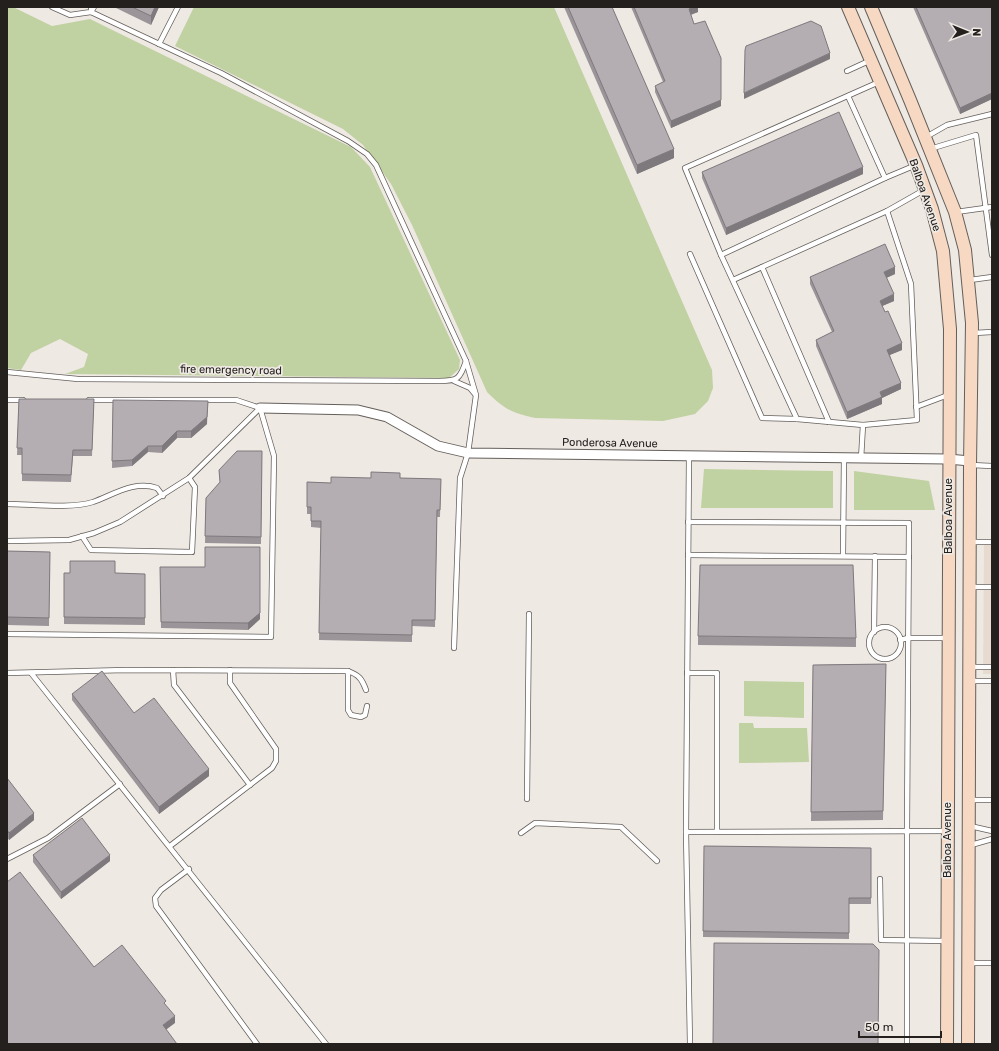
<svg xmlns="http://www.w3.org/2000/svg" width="999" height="1051" viewBox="0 0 999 1051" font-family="Rubik,sans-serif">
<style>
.built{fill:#e7dbd0}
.green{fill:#c0d1a2}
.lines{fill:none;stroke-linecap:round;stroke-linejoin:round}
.service-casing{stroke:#645f5b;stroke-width:6}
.minor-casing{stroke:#645f5b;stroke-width:11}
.secondary-casing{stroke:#645f5b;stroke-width:14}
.service{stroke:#fff;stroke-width:4.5}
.minor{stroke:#fff;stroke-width:9}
.secondary{stroke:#f7d9c3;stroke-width:12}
.wall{fill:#9b9599}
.shaded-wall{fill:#7e797d}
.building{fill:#b4adb2;stroke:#7e797d}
.labels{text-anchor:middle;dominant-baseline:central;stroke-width:3.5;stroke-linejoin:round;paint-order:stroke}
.street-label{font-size:11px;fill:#23201e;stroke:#efe9e4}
</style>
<rect width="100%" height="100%" fill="#efe9e4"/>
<path class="built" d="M984 545H992V674H983Z"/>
<g class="green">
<path d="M7 7H13L52 26 90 19 351 147 370 167 460 360 459 369 449 378 65 374 84 367 88 354 60 339 31 353 21 370 7 368Z"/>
<path d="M194 7H554L712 370 713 388 708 401 695 414 663 421 535 418C512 413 504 409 487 392L412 225 391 184 363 145 343 129 175 46Z"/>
<path d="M704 469 833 471V508H701Z"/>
<path d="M854 471 929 481 935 510H854Z"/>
<path d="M744 681 804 682V718L744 716Z"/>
<path d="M739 723H753L754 728H807L809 762 739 763Z"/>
</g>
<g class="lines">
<defs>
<g id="service">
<path d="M52 7 70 15 91 12V9"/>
<path d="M94 7 91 12 221 73 348 141 367 154 376 165 466 361 476 395 468 453 460 478 454 648"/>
<path d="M159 44 178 7"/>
<path d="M847 71 871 60"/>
<path d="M926 137 947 125 992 114"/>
<path d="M930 149 976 135 992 255"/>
<path d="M885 178 916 165"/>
<path d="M887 211 924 190"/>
<path d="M956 212 992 207"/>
<path d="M690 254 762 418 797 419"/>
<path d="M721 255 685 168 879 82"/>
<path d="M762 267 829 422"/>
<path d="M733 280 887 211 911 284 917 420 863 425 797 419 721 255 885 178 848 96"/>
<path d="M970 280 992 277"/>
<path d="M974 333 992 332"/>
<path d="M7 372 78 379 439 381C458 381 460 379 466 361"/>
<path d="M454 381 470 388 475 394"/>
<path d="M7 400H23"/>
<path d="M89 400H236L260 408"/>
<path d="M916 407 948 395"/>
<path d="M689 456 686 832 690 1044"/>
<path d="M861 459 863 425"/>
<path d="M971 465 992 466"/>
<path d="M7 504C31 504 71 509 93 502 113 495 134 480 157 488L163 496"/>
<path d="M688 522 909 523 907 830V1044"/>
<path d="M82 536 91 550 192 552 195 487 189 478"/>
<path d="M7 541 69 540 94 533 120 522 189 478 260 408"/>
<path d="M970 542H992"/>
<path d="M688 555 909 557"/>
<path d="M843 555 844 458"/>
<path d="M971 587H992"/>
<circle cx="885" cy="643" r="16"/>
<path d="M874 632 875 556"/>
<path d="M7 634 271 637 274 456 260 408"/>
<path d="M900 640 908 638H948"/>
<path d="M970 667H992"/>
<path d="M173 670 174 685 250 785"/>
<path d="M348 671V710L351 715 361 717 365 715 367 706"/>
<path d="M7 673 126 670 348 671C359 675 362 679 366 690"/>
<path d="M31 673 326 1044"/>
<path d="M687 673H717V832"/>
<path d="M970 681H992"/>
<path d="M527 799 529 614"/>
<path d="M970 800H992"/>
<path d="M970 826 992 831"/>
<path d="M686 832 946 831"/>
<path d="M521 833 535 823 621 827 657 861"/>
<path d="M971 845 992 839"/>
<path d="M170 846 272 768 276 761V749L230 683V670"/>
<path d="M7 859 48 838 120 784"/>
<path d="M189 869 161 890 155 898 156 906 257 1044"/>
<path d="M880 879 881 940 947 941"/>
<path d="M970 963H992"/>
</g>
<path id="minor" d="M260 408 358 410 387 417 438 446 468 453 948 459 970 461"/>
<g id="secondary">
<path d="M848 7 916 165 932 209 943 251 950 329 947 1044"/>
<path d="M871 7 910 100 955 212 965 250 972 323 970 465 968 1044"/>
</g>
</defs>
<use href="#service" class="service-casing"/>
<use href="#minor" class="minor-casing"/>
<use href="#secondary" class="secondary-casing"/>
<use href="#service" class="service"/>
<use href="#minor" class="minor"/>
<use href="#secondary" class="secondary"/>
</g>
<g class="wall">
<path d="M114 7H159L151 25Z"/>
<path d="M564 7H612L674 158 637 174Z"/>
<path d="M631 7H698V12L691 15 721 106 671 128 655 92V86L663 82Z"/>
<path d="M913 7H992V99L960 114Z"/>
<path d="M702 172 863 174 726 235 702 178Z"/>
<path d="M895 274 886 278 894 301 882 306 902 350 890 355 901 389 882 398V404L847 419 816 346V340L832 332 810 284V277Z"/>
<path d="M19 399H94L92 456H73L71 482 22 481V455H17Z"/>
<path d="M113 400 207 424 191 438H177L162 453 148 452 132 466 112 468Z"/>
<path d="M262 451 261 544 205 543 206 498 220 483 219 470Z"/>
<path d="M371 478 441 479 440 517H437L435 627 412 626V642L319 640 321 528 311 527V514H307V482L331 483Z"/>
<path d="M7 551 50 552 49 626 7 625Z"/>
<path d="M160 567 260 619 248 630 161 628Z"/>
<path d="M64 573 145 574V625L64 624Z"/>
<path d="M698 636 856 638V647L698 645Z"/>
<path d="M886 664 883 820 811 821 813 665Z"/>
<path d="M72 694 134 713 209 776 159 814 72 700Z"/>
<path d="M7 778 34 820 9 840 7 837Z"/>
<path d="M704 846 871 848V904H849V939L703 937Z"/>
<path d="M33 855 110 861 61 899 33 862Z"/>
</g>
<g class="shaded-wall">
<path d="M155 7H159L151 25V16Z"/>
<path d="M694 7H698V12L689 15V9Z"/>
<path d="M830 53V59L744 99V93Z"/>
<path d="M992 93V99L960 114V108Z"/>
<path d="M721 100V106L671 128V121Z"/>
<path d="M674 149V158L637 174V165Z"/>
<path d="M863 167V174L726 235V228Z"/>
<path d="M895 267V274L884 279V272Z"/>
<path d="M894 294V301L880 307V301Z"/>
<path d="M902 343V350L887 356V350Z"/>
<path d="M901 383V389L882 398V404L847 419V412L880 392Z"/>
<path d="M208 401 207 424 191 438V431Z"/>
<path d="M177 431V438L162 453V446Z"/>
<path d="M148 446V452L132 466V460Z"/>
<path d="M260 547V619L248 630V623Z"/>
<path d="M209 769V776L159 814V807Z"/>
<path d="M34 813V820L9 840V833Z"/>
<path d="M110 855V861L61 899V892Z"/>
<path d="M175 1016V1023L163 1032V1025Z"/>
</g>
<g class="building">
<path d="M132 7H155L151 16Z"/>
<path d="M568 7H612L674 149 637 165Z"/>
<path d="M634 7H694L689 9 694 24 705 21 721 58V100L671 121 655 86 665 81Z"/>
<path d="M916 7H992V93L960 108Z"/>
<path d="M811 21 821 26 830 53 744 93 745 50 746 46Z"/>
<path d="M839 112 863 167 726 228 702 172Z"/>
<path d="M885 244 895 267 884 272 894 294 880 301 885 312 888 311 902 343 887 350 901 383 880 392 882 397 847 412 816 340 834 331 810 277Z"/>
<path d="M19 399H94L92 450H73L71 475 22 474V448H17Z"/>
<path d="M113 400 208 401 207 417 191 431H177L162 446H148L132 460 112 461Z"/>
<path d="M237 451H262L261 537 205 536 206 498 220 482 219 470Z"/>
<path d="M371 472 400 473V478L441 479 440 510H437L435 620H412V635L319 633 321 521H311V507H307V482L331 483V477L371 478Z"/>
<path d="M205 547H260V613L248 623 161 622 160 567H205Z"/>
<path d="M7 551 50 552 49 618 7 617Z"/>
<path d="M70 561H115V573L145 574V618L64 617V573H70Z"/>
<path d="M700 565H853L856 638 698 636Z"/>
<path d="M886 664 883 811 811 812 813 665Z"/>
<path d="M102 671 134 713 154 698 209 769 159 807 72 694Z"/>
<path d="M7 778 34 813 9 833 7 830Z"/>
<path d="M82 818 110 855 61 892 33 855Z"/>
<path d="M704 846 871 848V898H849V933L703 931Z"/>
<path d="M20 872 94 967 122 945 166 1001 164 1003 175 1016 163 1025 177 1044H7V882Z"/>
<path d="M714 943 873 944 879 950 878 1044H713Z"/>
</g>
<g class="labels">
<g class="street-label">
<text transform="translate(925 195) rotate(71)">Balboa Avenue</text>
<text transform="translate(231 370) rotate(1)">fire emergency road</text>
<text transform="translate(610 443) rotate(1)">Ponderosa Avenue</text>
<text transform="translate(948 516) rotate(-90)">Balboa Avenue</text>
<text transform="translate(947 840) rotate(-90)">Balboa Avenue</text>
</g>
</g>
<rect width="999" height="1051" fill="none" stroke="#23201e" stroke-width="16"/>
<g transform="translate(967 32) rotate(91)" stroke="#efe9e4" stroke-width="3" paint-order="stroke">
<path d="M0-3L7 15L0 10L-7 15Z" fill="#23201e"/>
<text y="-6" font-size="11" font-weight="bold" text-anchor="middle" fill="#23201e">N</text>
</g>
<path d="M859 1031v6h82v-6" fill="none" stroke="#23201e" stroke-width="2"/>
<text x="865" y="1031" font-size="12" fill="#23201e" stroke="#efe9e4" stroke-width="3" paint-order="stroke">50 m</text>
</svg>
